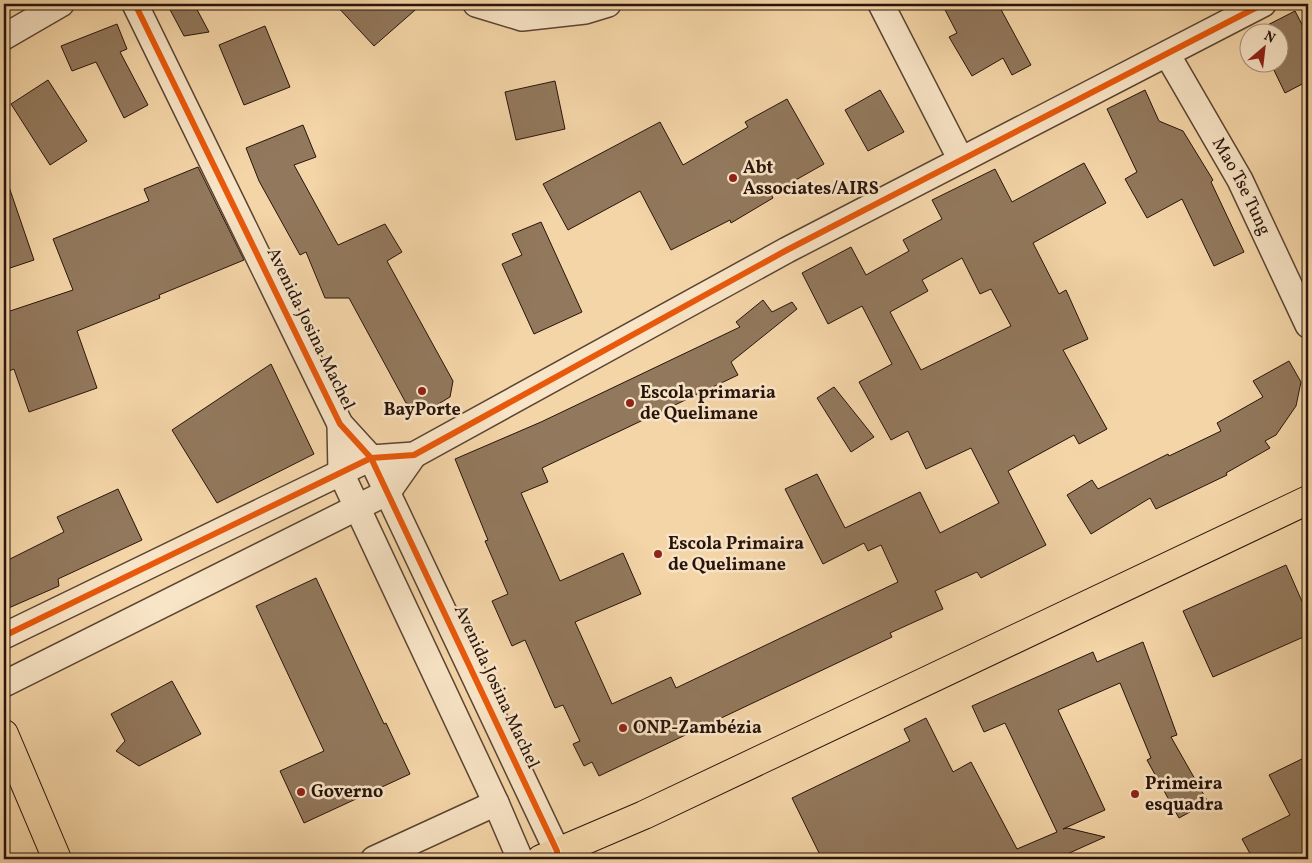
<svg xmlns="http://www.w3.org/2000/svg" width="1312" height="863" viewBox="0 0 1312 863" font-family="Vollkorn,serif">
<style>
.building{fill:#92785c;stroke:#28140b;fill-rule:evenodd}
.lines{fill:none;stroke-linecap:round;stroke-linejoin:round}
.street-casing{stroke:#5b4432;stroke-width:28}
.primary-casing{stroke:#28140b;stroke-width:30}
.street{stroke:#f8e4c6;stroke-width:25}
.primary{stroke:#f4d5a7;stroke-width:28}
.cycleway-casing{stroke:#f8e4c6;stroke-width:9}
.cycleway{stroke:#e8590c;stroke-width:6}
.poi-dot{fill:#8f2418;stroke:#f8e4c6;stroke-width:2}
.labels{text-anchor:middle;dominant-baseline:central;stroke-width:5;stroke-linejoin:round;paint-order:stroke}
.poi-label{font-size:18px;font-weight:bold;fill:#28140b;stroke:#f8e4c6;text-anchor:start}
.street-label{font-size:18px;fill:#28140b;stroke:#f8e4c6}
</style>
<rect width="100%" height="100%" fill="#f4d5a7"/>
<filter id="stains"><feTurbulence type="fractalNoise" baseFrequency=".004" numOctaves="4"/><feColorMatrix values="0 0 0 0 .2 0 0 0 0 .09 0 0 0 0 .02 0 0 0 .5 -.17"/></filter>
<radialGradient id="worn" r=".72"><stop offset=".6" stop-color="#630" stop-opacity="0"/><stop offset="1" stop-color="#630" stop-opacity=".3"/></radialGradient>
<g class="building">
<path d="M167 4H194L209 32 184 36Z"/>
<path d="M335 4H422L374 46Z"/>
<path d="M942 4H998L1031 65 1012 75 1003 58 972 76 949 37 957 33Z"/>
<path d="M1295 11 1308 36V81L1285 93 1270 62H1280V32H1254Z"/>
<path d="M117 24 127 49 120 52 148 105 124 118 96 62 72 71 61 46Z"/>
<path d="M265 26 290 87 244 105 219 45Z"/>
<path d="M48 80 87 141 50 165 11 104Z"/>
<path d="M555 81 565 129 516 140 505 92Z"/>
<path d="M880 90 904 132 868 151 845 110Z"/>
<path d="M1145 90 1159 121 1183 131 1213 180 1211 182 1244 252 1214 266 1182 199 1147 218 1125 179 1137 172 1107 109Z"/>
<path d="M787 99 824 164 771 194 773 198 731 223 730 220 671 250 640 191 568 230 543 184 660 122 683 165 748 127 745 122Z"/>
<path d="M303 125 316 157 294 165 338 245 385 224 402 252 387 261 453 381 450 397 430 409 406 403 349 298H325L306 252 300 255 259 181 246 148Z"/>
<path d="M1084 163 1106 203 1033 243 1059 294 1066 290 1088 339 1063 350 1107 429 1079 444 1074 435 1008 471 1046 545 981 578 977 572 935 591 943 609 890 633 892 637 599 776 592 762 584 766 573 744 580 741 563 705 555 708 525 640 512 646 492 601 508 594 485 541 488 540 455 459 541 422 740 327 736 322 763 300 772 312 792 302 797 309 731 362 738 375 542 468 548 482 521 493 560 581 623 553 641 594 575 622 612 704 671 677 676 688 898 582 881 545 868 551 864 543 823 564 785 489 817 474 845 528 920 492 940 533 999 503 971 448 926 469 908 431 891 440 859 382 892 364 862 306 828 324 802 273 851 247 866 275 909 251 903 240 942 219 932 200 995 169 1012 202ZM962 258 980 294 991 289 1011 326 921 370 890 312 928 291 922 280Z"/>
<path d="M198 167 244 260 159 295 160 298 77 331 97 388 29 412 14 369 4 373V313L73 290 53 239 149 201 144 189Z"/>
<path d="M7 181 34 260 4 270V182Z"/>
<path d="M541 222 582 312 534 334 502 264 522 255 512 234Z"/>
<path d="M1289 361 1301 382 1296 406 1276 435 1265 441 1270 448 1226 473 1227 475 1156 509 1150 498 1091 534 1067 495 1092 480 1098 489 1168 454 1169 456 1221 431 1217 423 1263 397 1253 381Z"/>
<path d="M271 364 314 454 217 503 172 430Z"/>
<path d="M834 387 874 437 851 452 817 398Z"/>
<path d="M118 489 142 540 58 579 59 586 4 610V562L64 532 57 517Z"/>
<path d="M1286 565 1308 615V635L1213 677 1183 611Z"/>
<path d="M316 578 384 724 386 723 410 774 304 823 280 771 324 751 256 606Z"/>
<path d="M1143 642 1177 735 1171 737 1208 802 1179 818 1147 760 1151 758 1120 683 1058 710 1105 810 1063 829 1067 828 1105 837 1056 859H822L792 798 910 741 904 729 926 718 953 772 971 762 1017 849 1057 832 1005 723 984 732 972 706 1093 652 1097 662Z"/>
<path d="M172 681 201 734 139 766 116 751 125 741 111 714Z"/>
<path d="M1308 756V859H1253L1242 839 1290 815 1269 775Z"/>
</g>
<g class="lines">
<defs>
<g id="street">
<path d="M135 4 340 424 371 458 557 851 558 859"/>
<path d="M476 4 522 18 585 11 608 4"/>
<path d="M881 4 961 160"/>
<path d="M4 37 61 4"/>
<path id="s1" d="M1167 54 1240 180 1308 325"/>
<path d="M340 424 341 473 496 803 520 859"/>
<path d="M4 636 371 458 414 455 787 250 1263 4"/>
<path d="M4 684 388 492 414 455"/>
<path d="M374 859 496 803"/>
</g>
<g id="primary">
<path d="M4 734 57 859"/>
<path d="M541 859 644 815 1308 500"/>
</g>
</defs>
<use href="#street" class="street-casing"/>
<use href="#primary" class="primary-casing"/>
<use href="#street" class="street"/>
<use href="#primary" class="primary"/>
<defs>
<g id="cycleway">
<path d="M135 4 340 424 371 458 557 851 558 859"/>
<path d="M4 636 371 458 414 455 787 250 1263 4"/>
</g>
</defs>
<use href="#cycleway" class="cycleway-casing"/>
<use href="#cycleway" class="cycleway"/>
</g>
<g class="poi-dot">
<circle cx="733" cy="178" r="5"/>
<circle cx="422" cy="391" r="5"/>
<circle cx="630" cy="403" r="5"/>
<circle cx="658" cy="554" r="5"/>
<circle cx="623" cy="728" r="5"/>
<circle cx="301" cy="792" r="5"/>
<circle cx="1135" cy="794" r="5"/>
</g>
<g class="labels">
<g class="poi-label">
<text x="743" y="168">Abt<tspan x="743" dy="21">Associates/AIRS</tspan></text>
<text x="640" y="393">Escola primaria<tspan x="640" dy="21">de Quelimane</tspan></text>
<text x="422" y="410" text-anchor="middle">BayPorte</text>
<text x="668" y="544">Escola Primaira<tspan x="668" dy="21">de Quelimane</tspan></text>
<text x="633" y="728">ONP-Zambézia</text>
<text x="1145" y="784">Primeira<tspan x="1145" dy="21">esquadra</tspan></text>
<text x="311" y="792">Governo</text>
</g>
<g class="street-label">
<text stroke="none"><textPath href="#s1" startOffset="152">Mao Tse Tung</textPath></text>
<text transform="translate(310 329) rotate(64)">Avenida Josina Machel</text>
<text transform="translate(496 687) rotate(65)">Avenida Josina Machel</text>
</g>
</g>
<rect width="1312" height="863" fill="none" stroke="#f4d5a7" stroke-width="20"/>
<rect x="5" y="5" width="1302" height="853" fill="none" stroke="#28140b" stroke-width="2.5"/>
<rect x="10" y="10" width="1292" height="843" fill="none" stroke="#28140b"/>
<g transform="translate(1264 48) rotate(28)"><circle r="24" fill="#f8e4c6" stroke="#a5917b"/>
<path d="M0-4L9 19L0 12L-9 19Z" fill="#8f2418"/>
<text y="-8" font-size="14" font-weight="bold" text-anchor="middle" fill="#28140b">N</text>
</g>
<rect width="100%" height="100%" filter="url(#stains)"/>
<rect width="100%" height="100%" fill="url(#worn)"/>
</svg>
